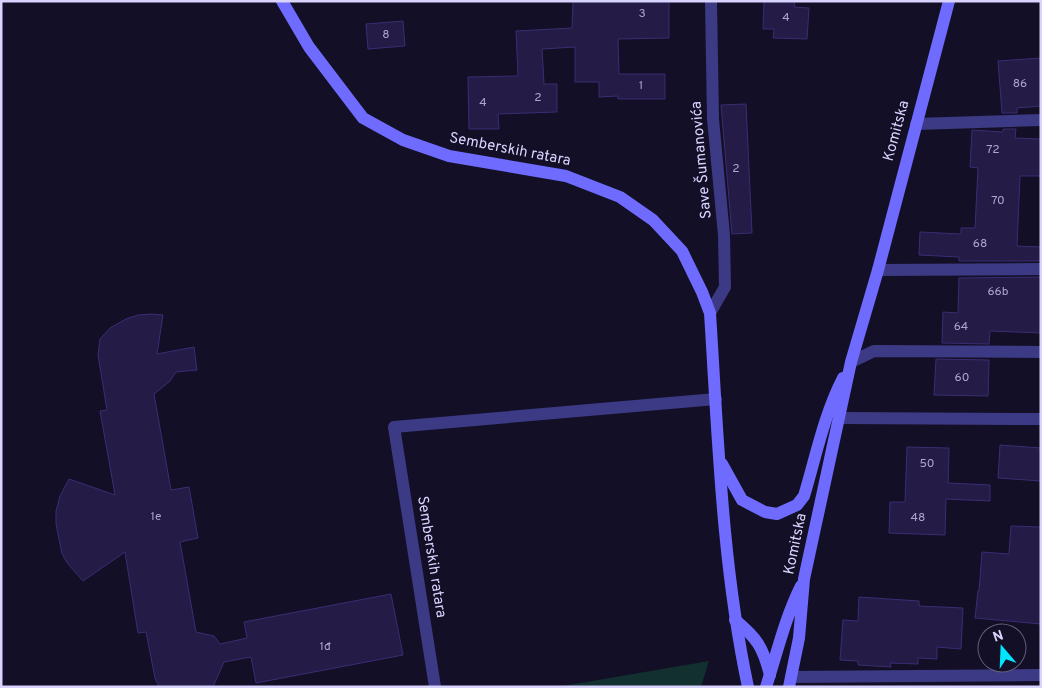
<svg xmlns="http://www.w3.org/2000/svg" width="1042" height="688" viewBox="0 0 1042 688" font-family="Overpass,sans-serif">
<style>
.green{fill:#12302f}
.building{fill:#241b47;stroke:#3b2d73}
.lines{fill:none;stroke-linecap:round;stroke-linejoin:round}
.street{stroke:#3d3a85;stroke-width:12}
.secondary{stroke:#6f6bff;stroke-width:12}
.labels{text-anchor:middle;dominant-baseline:central;stroke-width:4;stroke-linejoin:round;paint-order:stroke}
.number-label{font-size:12px;fill:#aca6d1}
.street-label{font-size:15px;fill:#d9d4ff;stroke:#130f26}
</style>
<rect width="100%" height="100%" fill="#130f26"/>
<path class="green" d="M709 661 701 687H557Z"/>
<g class="building">
<path d="M573 1H669V38L618 39 619 74H665V99H618V96L599 97V82H575V47L542 49 544 84H557V112L498 114 499 129H469L468 77 518 76 516 31 572 28Z"/>
<path d="M764 1H795L794 7 809 8 807 39 773 38 774 29H763Z"/>
<path d="M403 21 405 46 368 49 366 24Z"/>
<path d="M1041 58V106L1017 108V113H1002L998 61Z"/>
<path d="M746 104 752 233 732 234 721 105Z"/>
<path d="M1003 129H1016L1015 138 1041 139V176H1020L1017 246 1041 247V261H959V257L919 255 920 232 961 234V228H975L978 168 970 167 972 130 1003 132Z"/>
<path d="M1041 277V333L990 331 989 344 942 343 943 312 958 313 959 278Z"/>
<path d="M152 314 163 315 157 354 194 347 197 370 176 372 170 381 154 394 171 490 189 487 198 538 180 542 196 632 214 636 220 644 247 638 244 622 391 594 403 655 256 683 251 657 224 662 213 687H159L155 678 146 632 138 633 125 552 83 581 68 564 62 554 56 524V511L60 496 69 479 115 495 100 411 107 410 98 355 100 339 110 328 126 319 138 315Z"/>
<path d="M936 359 989 360 988 396 934 395Z"/>
<path d="M1000 445 1041 448V481L998 478Z"/>
<path d="M907 447 949 448 948 483 990 485V501L946 499 945 535 889 533 890 502H905Z"/>
<path d="M1011 526 1041 527V624L975 618 978 591H979L982 552 1009 554Z"/>
<path d="M859 597 919 601V606L963 608 961 649 937 647V659L918 658V664L890 663 891 667 858 665V661L840 660 843 620 858 621Z"/>
</g>
<g class="lines">
<g class="street">
<path d="M916 124 1041 120"/>
<path d="M878 270 1041 269"/>
<path d="M710 313 725 287 724 235 713 119 711 1"/>
<path d="M851 362 874 351 1041 352"/>
<path d="M840 418 1041 419"/>
<path d="M791 677 1041 675"/>
<path d="M435 687 394 427 716 399"/>
</g>
<g class="secondary">
<path d="M282 1 309 47 363 118 403 140 449 156 566 176 620 197 653 220 682 251 702 292 710 313C718 437 722 565 748 687"/>
<path d="M722 464 742 500 765 512 777 514 797 505 804 496C816 456 824 415 843 378"/>
<path d="M735 620C757 638 763 647 770 675"/>
<path d="M766 687C777 653 785 618 801 586"/>
<path d="M789 687 799 638 804 579 851 362 878 270 949 1"/>
</g>
</g>
<g class="labels">
<g class="number-label">
<text x="642" y="14">3</text>
<text x="786" y="18">4</text>
<text x="386" y="35">8</text>
<text x="1020" y="84">86</text>
<text x="641" y="86">1</text>
<text x="538" y="98">2</text>
<text x="483" y="103">4</text>
<text x="993" y="150">72</text>
<text x="736" y="169">2</text>
<text x="998" y="201">70</text>
<text x="980" y="244">68</text>
<text x="998" y="292">66b</text>
<text x="961" y="327">64</text>
<text x="962" y="378">60</text>
<text x="927" y="464">50</text>
<text x="156" y="517">1e</text>
<text x="918" y="518">48</text>
<text x="325" y="647">1đ</text>
</g>
<g class="street-label">
<text transform="translate(897 131) rotate(-75)">Komitska</text>
<text transform="translate(510 150) rotate(11)">Semberskih ratara</text>
<text transform="translate(702 160) rotate(-95)">Save Šumanovića</text>
<text transform="translate(796 544) rotate(-78)">Komitska</text>
<text transform="translate(431 557) rotate(81)">Semberskih ratara</text>
</g>
</g>
<rect width="1042" height="688" fill="none" stroke="#d9d4ff" stroke-width="5"/>
<g transform="translate(1002 648) rotate(341)"><circle r="24" fill="#130f26" stroke="#625e7d"/>
<path d="M0-4L9 19L0 12L-9 19Z" fill="#00e5ff"/>
<text y="-8" font-size="14" font-weight="bold" text-anchor="middle" fill="#d9d4ff">N</text>
</g>
</svg>
